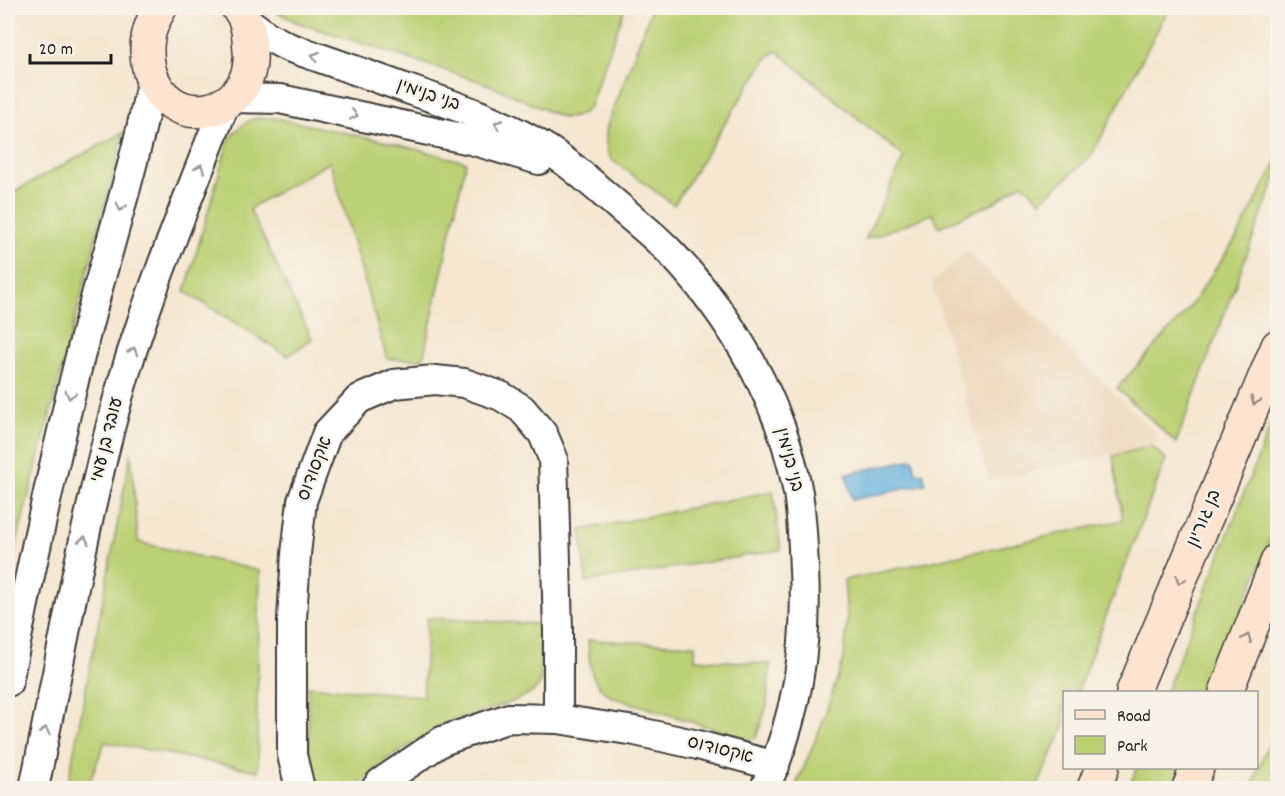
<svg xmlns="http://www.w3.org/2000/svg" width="1285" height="796" viewBox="0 0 1285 796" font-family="Dekko,'Playpen Sans Hebrew',sans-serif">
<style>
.built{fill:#ecd7ba}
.green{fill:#bcd074;stroke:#6c7648;stroke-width:1.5}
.water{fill:#60b0db;stroke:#3e667c;stroke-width:1.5}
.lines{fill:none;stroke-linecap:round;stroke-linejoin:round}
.street-casing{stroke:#3d3a37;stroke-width:32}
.secondary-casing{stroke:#3d3a37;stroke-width:36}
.street{stroke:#fff;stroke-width:28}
.secondary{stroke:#fde4d1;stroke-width:33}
.oneway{stroke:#999}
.oneway2{stroke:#988a80}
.labels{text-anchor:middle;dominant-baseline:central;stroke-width:4.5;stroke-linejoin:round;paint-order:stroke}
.street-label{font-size:18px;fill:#1c1c1c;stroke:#f7f3e8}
</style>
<rect width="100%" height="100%" fill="#f7f3e8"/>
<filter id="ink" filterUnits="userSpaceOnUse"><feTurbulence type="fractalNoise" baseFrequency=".0167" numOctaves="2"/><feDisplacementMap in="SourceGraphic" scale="12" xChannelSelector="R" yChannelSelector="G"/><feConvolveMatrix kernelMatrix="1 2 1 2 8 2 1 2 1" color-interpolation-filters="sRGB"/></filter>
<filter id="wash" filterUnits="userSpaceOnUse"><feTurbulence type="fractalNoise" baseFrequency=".008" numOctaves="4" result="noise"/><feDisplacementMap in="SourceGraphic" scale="24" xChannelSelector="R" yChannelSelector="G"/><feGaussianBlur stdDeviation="1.35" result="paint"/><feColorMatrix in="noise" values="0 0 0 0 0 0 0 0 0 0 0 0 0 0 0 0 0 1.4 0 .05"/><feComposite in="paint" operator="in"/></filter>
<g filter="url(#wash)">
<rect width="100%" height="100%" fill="#f5e7d1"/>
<path class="built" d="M967 251 1155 432 1157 440 1152 446 989 481 932 283Z"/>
<g class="green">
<path d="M270 8H625L589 108C580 116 575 118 563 118L490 85 296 22Z"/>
<path d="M652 8H1169L1092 155 1041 201 1022 183 995 202 939 227 933 214 865 240 904 157 777 51 770 55 749 85 674 205 611 159C605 148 605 139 607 126Z"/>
<path d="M257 118H275L388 142 466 162 423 359H387L330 162 255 205 250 210 312 339 288 356 185 292 228 142C235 130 243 122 257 118Z"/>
<path d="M124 132 8 575V195Z"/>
<path d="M1277 161V174L1176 443 1117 388 1187 311 1237 237Z"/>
<path d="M1277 409V521L1269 543 1210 692H1166Z"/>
<path d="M1152 446 1166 459 1077 692H1064V726L1037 788H795L821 726 844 659 847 618 844 580 1123 520 1113 456Z"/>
<path d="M131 452 138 542 260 571 257 709 258 771 105 742 87 788H67Z"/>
<path d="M773 491 781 550 586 582 581 530Z"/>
<path d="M427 618 538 624 541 674 540 685 533 692 510 703 451 721 386 760 356 788H314L309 766 308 686 423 696Z"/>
<path d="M588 640 695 645V659L770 664 767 705 756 738 750 740 612 697C588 682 590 666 588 640Z"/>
<path d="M1269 743 1277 746V788H1251Z"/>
<path d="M1137 768H1180L1172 788H1128Z"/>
</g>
<path class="water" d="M913 459 916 473 923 472 926 484 852 500 846 474Z"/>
</g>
<g filter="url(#ink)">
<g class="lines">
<defs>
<g id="street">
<path d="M246 20 267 36 288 47C330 61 371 76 413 91 457 106 500 121 540 145 568 161 592 184 617 205 634 220 654 235 670 252 732 317 783 404 798 493 802 518 803 544 804 570 808 649 797 716 765 788"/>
<path d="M234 98 280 99 471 140 539 160"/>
<path d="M8 682C31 568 55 454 84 341 106 253 135 167 152 78"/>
<path d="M34 788C61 658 83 527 118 398 146 298 187 201 225 104"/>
<path d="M300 788 292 755V619L296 554 302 501 327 433 359 399 394 384 435 380 464 383 501 396 522 409 543 434 553 458 558 630V719"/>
<path d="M376 788 380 783 442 741 509 718 558 719 635 731 698 745 775 766"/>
</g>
<g id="secondary">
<path d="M160 8C148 28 144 46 149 69 166 135 255 118 250 51 249 35 248 19 238 8"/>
<path d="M1133 692 1278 346"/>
<path d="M1226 692 1278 560"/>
<path d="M1094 788 1102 768"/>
<path d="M1189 788 1197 768"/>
</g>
</defs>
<use href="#street" class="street-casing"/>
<use href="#secondary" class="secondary-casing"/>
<use href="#street" class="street"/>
<use href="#secondary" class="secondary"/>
</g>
<defs><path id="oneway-chevron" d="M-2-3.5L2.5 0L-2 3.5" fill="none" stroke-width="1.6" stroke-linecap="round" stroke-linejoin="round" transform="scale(1.5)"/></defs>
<g class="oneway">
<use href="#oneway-chevron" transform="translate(315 56) rotate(-161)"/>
<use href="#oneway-chevron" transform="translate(354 115) rotate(12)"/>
<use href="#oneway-chevron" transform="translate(498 124) rotate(-156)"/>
<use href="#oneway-chevron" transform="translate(200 168) rotate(-69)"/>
<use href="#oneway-chevron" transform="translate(121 207) rotate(106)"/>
<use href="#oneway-chevron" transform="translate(133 351) rotate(-73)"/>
<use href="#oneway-chevron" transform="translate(70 395) rotate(104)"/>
<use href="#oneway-chevron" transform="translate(84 540) rotate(-77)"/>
<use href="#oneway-chevron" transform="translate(45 731) rotate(-79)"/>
</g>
<g class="oneway2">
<use href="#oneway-chevron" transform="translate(1255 401) rotate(113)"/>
<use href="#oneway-chevron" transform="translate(1180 580) rotate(112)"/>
<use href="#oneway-chevron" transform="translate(1247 638) rotate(-69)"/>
</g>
</g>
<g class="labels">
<g class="street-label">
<text transform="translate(428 96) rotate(19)">בני בנימין</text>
<text transform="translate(108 440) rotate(-76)">עובד בן עמי</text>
<text transform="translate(788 460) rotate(75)">בני בנימין</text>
<text transform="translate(316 469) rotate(-69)">אקסודוס</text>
<text transform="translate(1205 519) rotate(-67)">בן גוריון</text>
<text transform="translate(720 751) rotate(14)">אקסודוס</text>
</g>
</g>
<rect width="1285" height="796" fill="none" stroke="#f7f3e8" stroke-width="30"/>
<rect x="1063" y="691" width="195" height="78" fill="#f7f3e8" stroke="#9f9d96" stroke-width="1.5"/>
<rect x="1075" y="710" width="30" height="9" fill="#fde4d1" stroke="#9f9d96" stroke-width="1.5"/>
<text x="1117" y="721" font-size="18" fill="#1c1c1c">Road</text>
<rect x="1075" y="736" width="30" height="18" fill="#bcd074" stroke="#9f9d96" stroke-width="1.5"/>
<text x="1117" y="751" font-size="18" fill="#1c1c1c">Park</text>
<path d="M30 54v9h81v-9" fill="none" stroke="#1c1c1c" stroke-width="3"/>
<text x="39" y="54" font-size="18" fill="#1c1c1c" stroke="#f7f3e8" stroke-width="4.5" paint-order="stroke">20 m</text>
</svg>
